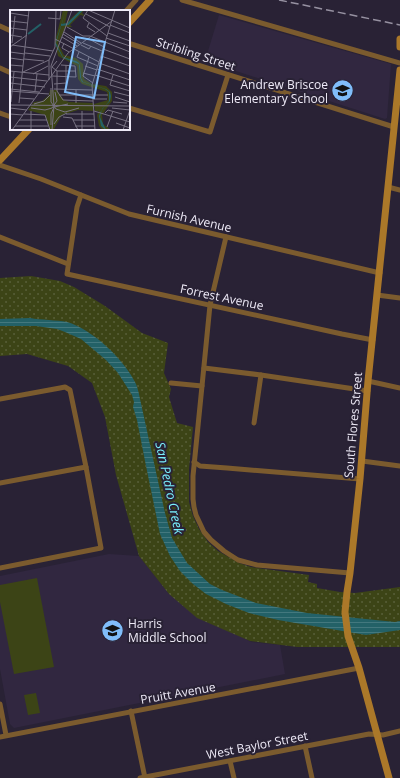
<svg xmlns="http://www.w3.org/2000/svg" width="400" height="778" viewBox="0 0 400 778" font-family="'Open Sans',sans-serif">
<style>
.built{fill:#312740}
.grass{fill:url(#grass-dots)}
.garden{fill:#3c4416}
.water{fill:url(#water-rules)}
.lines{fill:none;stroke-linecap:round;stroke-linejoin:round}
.street{stroke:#7b5b2e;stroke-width:5}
.secondary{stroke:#ab7829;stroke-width:7}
.rail{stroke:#9691a1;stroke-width:1.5;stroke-dasharray:8 4;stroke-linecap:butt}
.labels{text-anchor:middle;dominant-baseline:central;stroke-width:4;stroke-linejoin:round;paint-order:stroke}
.street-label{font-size:12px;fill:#eeeaf7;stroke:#292235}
.poi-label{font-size:12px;fill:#eeeaf7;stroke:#292235;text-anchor:end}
.water-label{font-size:13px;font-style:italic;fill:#78eefb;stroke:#292235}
.inset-river{fill:none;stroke:#236167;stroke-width:2}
.inset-road{fill:none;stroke:#787283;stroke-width:1}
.view{fill:#80bdfa;fill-opacity:0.15;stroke:#80bdfa;stroke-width:2}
.inset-edge{fill:none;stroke:#eeeaf7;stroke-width:2}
</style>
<defs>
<pattern id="grass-dots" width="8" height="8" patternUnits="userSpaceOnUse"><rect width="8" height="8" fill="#3c4416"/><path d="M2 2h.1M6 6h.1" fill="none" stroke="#585f39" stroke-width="1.8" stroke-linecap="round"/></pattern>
<pattern id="water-rules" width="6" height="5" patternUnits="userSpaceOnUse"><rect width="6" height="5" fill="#236167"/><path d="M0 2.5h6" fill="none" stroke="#43787e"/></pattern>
</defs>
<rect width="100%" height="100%" fill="#292235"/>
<g class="built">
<path d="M219 15 391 64 387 118 385 119 205 61Z"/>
<path d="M109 554 139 556 169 594 251 642 280 645 285 674 14 728 10 724 0 669V576Z"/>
</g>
<path class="grass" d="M31 276 60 281 74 287 105 306 142 333 168 343 164 373 171 389 169 397 177 423 193 427 189 469V502L193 516 199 529 208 542 218 551 239 563 251 567 309 575 308 582 317 584V588L340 592 355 593 400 587V647H297L250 641 197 618 169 594 139 556 116 475 105 417 92 383 68 366 27 354 0 356V278Z"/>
<g class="garden">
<path d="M37 578 54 667 14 674 0 602V585Z"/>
<path d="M36 693 40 713 28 715 24 695Z"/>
</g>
<path class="water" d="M30 318C41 320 57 320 67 322 92 329 125 360 136 384 138 389 139 394 140 399L165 513 172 538 187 563 210 584 222 590 256 603 307 613 395 622 400 621V630L366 635 278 620 249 613 226 604 206 594 193 584 180 571 170 556 160 534 145 461 137 420 133 407 134 402 132 395 118 373 106 360 81 339 65 332 57 329 36 326H0V319Z"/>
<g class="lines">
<g class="street">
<path d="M182 0 400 63"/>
<path d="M126 11 136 0"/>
<path d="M0 26 11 31"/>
<path d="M129 44H131L394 127"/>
<path d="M0 68 11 73"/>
<path d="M129 108 210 132 228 75"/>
<path d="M0 113 11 117"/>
<path d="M0 165 41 179 129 214 380 273"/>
<path d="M388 187 400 190"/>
<path d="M81 195 77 207 67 274 342 334 373 340"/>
<path d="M0 237 68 264"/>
<path d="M226 237 210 305 202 386 193 476V499L194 507 196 515 204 532 211 540 224 551 238 560 257 565 350 573"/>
<path d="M377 295 400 298"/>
<path d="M204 368 261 375 368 391"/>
<path d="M368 381 400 388"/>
<path d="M171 383 202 386"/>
<path d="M0 399 60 388 65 387 70 390 86 467 101 548 0 568"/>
<path d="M254 423 261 375"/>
<path d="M362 461 400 466"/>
<path d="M194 462 200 466 227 468 360 479"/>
<path d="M0 483 86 467"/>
<path d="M0 704 6 735"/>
<path d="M131 711 145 778"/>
<path d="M0 737 359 668"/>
<path d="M305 746 312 778"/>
<path d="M230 761 234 778"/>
<path d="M140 778 369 734 383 735 400 731"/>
</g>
<g class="secondary">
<path d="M129 23 150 0"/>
<path d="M400 39V47"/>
<path d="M0 160 29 129"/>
<path d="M389 778 359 668 348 636 345 612 347 592 350 573 360 479 368 381 400 70"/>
</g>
<path class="rail" d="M279 0 400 25"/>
</g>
<defs>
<symbol id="school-disc" viewBox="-11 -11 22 22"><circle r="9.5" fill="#80bdfa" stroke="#292235"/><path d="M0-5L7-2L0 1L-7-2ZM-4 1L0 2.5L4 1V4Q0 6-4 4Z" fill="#111"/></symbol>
</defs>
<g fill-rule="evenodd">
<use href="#school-disc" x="330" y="78" width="25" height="25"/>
<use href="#school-disc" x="100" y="618" width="25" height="25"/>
</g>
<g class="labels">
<g class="street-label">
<text transform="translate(196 54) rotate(18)">Stribling Street</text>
<text transform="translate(189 218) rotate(13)">Furnish Avenue</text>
<text transform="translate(222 297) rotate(12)">Forrest Avenue</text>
<text transform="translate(353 425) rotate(-85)">South Flores Street</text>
<text transform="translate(178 693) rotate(-10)">Pruitt Avenue</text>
<text transform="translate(257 745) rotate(-11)">West Baylor Street</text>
</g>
<g class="poi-label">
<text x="328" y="84">Andrew Briscoe<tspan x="328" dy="14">Elementary School</tspan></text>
<text x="128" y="623" text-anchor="start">Harris<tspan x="128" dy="14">Middle School</tspan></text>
</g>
<g class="water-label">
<text transform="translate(170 488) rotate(78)">San Pedro Creek</text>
</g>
</g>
<g transform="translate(10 10)">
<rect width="120" height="120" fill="#292235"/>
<path d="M53 0H58L55 14 70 0H74L72 3 75 6 70 5 60 15 62 17H56L48 33 54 45 66 48 73 54 74 69 82 74 96 76 102 82V91L92 105 93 114 101 120H93L89 116 87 105 89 101H85L84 94 98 90 97 82 72 74 68 69 67 56 48 46 45 31ZM40 80H47L54 90 59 92 83 93V101L68 100 52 105 44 119H40L35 105 18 100 24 92 32 91 39 85Z" fill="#3c4416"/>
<path d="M56 0 46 33 53 47 66 51 69 53 70 56 71 68 73 72 96 79 100 82 101 86 100 91 92 99 90 107 96 120 91 116 89 106 91 101 99 91V82L95 79 72 72 70 67 69 54 53 48 45 34Z" fill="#236167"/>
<path class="inset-river" d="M51 15 58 14 72 0M18 24 31 14"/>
<path class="inset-road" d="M0 3 19 6M76 4 100 17M38 8 50 9 51 0M0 11 18 13M79 13 77 17 85 22M100 15 120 23M57 17 73 26H80L120 42 119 44M0 18 17 20M54 22 71 33M98 23 120 31M53 24 69 34M0 25 12 27M97 26 73 8 78 0 120 18M52 27 67 36M77 28 94 37M96 28 120 36M45 29 89 52M2 33 5 6M54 33 52 38 59 42M73 33 92 41M2 35 43 41M71 35 79 39 81 36M0 37 17 25M45 37 46 0M93 39 120 49M0 42 15 44M69 42 67 47 88 56M15 43 40 46M91 46 120 56M79 47 73 66 83 73M0 48 14 50M14 49 34 51M47 51 42 57 47 61V81L53 90M89 53 120 64M0 55 13 56M56 55V79M75 56 87 60M87 59 120 70M0 61 39 65M47 61H66M13 62 39 50M73 63 85 66M23 64 38 56M85 65 120 76M103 65 100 75 120 81M42 66 66 67 65 56 51 55M0 67 37 71M39 70V50L45 37M0 73 35 77M44 74 56 73M41 78V92L46 99 55 102 69 98M0 79 29 82M44 79 82 80M66 80V93M0 81 39 84M25 81 27 64M104 82 120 86M49 85H98M105 87 120 92M10 88 24 89M83 89H97M53 90 83 91M1 92 4 62M103 92 117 93M9 93 19 0M24 94 34 91 40 85M0 95 120 96M0 98 17 100M21 98 35 100 42 98 47 91 45 82M102 98 120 100M72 101V120M84 101 120 112M95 103 98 100 112 104M0 104 13 105M14 104 35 105 40 120M56 104H84M53 107 62 108 68 120M9 110H37M63 110H85M106 113 120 118M44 114 49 107 57 103M41 115V104L44 97 58 94M5 116H38M65 116H85M97 117 103 101M2 120 58 43 102 11M21 120V101M42 120 44 96 41 56 62 0M85 120 82 75 105 0M113 120 120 100"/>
<path class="view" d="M66 27 95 32 84 88 55 82Z"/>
<rect width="120" height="120" class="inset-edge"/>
</g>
</svg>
